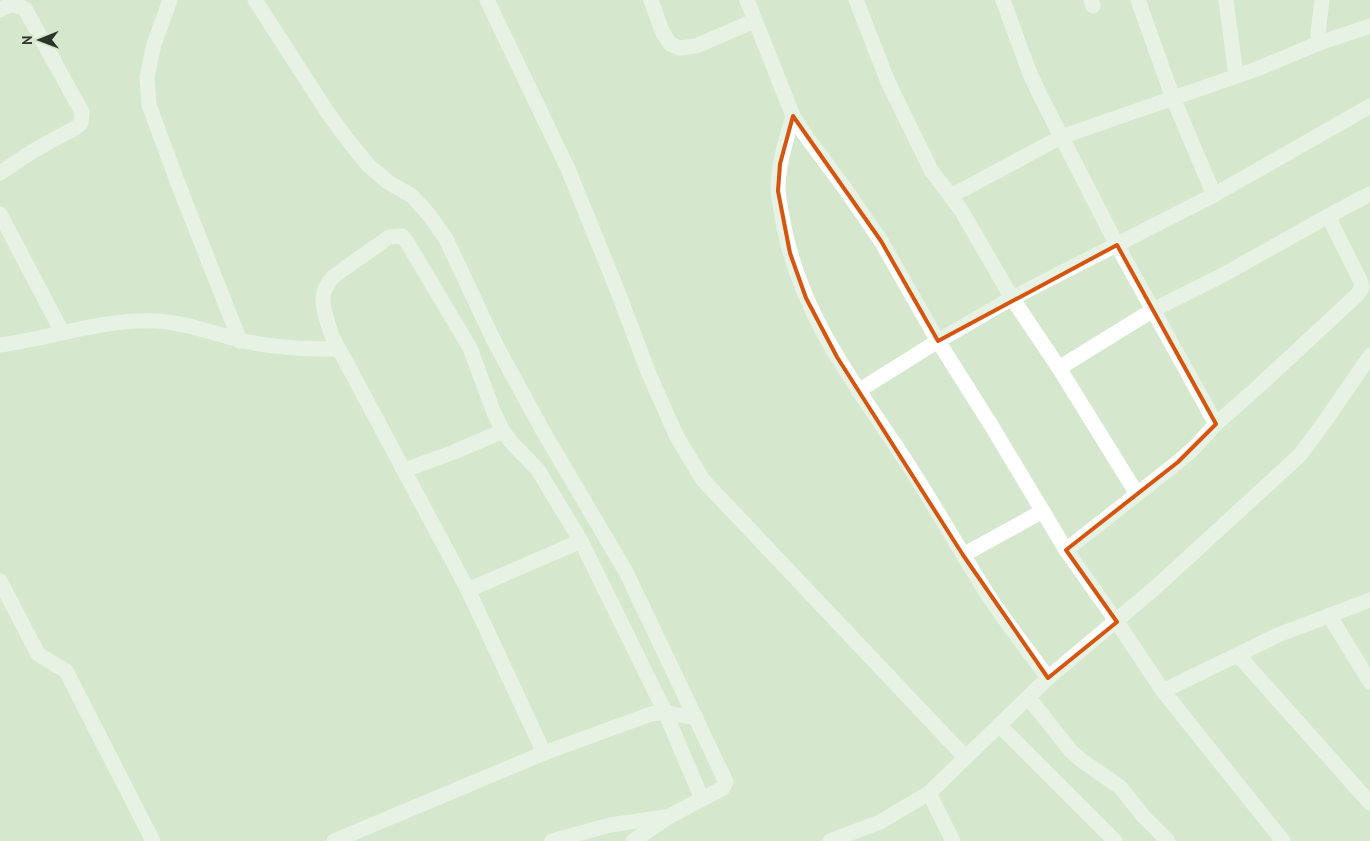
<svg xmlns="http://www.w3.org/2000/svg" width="1370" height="841" viewBox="0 0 1370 841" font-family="'PT Sans',sans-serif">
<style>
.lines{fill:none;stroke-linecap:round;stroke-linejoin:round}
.minor{stroke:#fff;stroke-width:15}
.marked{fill:none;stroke:#d5550f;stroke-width:4;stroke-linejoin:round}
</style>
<rect width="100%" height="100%" fill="#d5e7cd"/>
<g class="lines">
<g class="minor">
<path d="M170 0 154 44 147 77 149 105 177 181 240 341"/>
<path d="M255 0 326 110 347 139 368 165 388 182 412 196 430 216 446 239 495 343 543 431 626 572 726 782 723 788 668 817 633 841"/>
<path d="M487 0 568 169 616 287 649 374 677 437 703 480 965 757"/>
<path d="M651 0 662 31 670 44 680 48 696 46 754 21"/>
<path d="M747 0 793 116 803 132 846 190 881 241 938 341 991 425 1066 550 1117 622 1163 691 1283 841"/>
<path d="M856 0 888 82 931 170 961 210 1012 298 1059 368 1137 494"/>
<path d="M1003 0 1030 74 1041 97 1117 245 1216 424"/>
<path d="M1091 0 1093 6"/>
<path d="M1138 0 1173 98 1214 195"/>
<path d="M1226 0 1236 76"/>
<path d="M0 10C9 4 15 4 25 9L82 112 81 123 77 127 33 151 0 173"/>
<path d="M1319 43 1318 33 1322 0"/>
<path d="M793 116C786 140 778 165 778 190 779 202 782 215 784 227 803 321 859 389 909 466 937 509 961 553 988 595 1007 624 1028 650 1048 678"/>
<path d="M951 196 1061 137 1257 69 1319 43 1370 26"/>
<path d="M0 214 62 332"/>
<path d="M0 345C53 338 104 318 158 321 186 323 212 333 240 340 272 348 305 349 338 349"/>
<path d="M1059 368 1153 310 1223 275 1328 216 1370 194"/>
<path d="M858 391 938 341 1012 298 1214 195 1370 106"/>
<path d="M405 470 454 452 503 431"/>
<path d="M1066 550 1178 462 1193 449 1216 424 1260 385 1358 294 1362 287 1360 280 1328 216"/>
<path d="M963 555 1043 511"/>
<path d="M0 581 38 654 66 671 153 841"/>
<path d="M468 590 581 541"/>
<path d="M1329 615 1370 682"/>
<path d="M1238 655 1370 803"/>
<path d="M1163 691 1278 635 1370 600"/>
<path d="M1028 697 1071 751 1081 760 1120 787 1144 817 1168 841"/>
<path d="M999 725 1115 841"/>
<path d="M544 753 468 590 332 336C325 314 315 294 334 276L389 237 402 236 407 242 470 348 494 413 503 431 512 443 538 470 581 541 665 712 702 799"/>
<path d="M929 793 953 841"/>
<path d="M334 841 544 753 651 714C666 710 681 717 696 717"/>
<path d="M552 841 610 825 665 817"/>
<path d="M830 841 880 822 929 793 1048 678 1156 587 1300 455 1323 424 1370 356"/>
</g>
</g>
<path d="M0 0H1370V841H0ZM793 116 881 241 938 341 1117 245 1216 424 1178 462 1066 550 1117 622 1048 678 963 555 837 357 806 298 790 253 778 191 780 164Z" fill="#d5e7cd" fill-opacity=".55" fill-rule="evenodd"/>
<path class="marked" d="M793 116 881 241 938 341 1117 245 1216 424 1178 462 1066 550 1117 622 1048 678 963 555 837 357 806 298 790 253 778 191 780 164Z"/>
<g transform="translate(40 40) rotate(269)" stroke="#d5e7cd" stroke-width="4" paint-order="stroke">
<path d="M0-4L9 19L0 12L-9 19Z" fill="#2d342a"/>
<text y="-8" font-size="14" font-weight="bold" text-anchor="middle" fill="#2d342a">N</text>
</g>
</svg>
